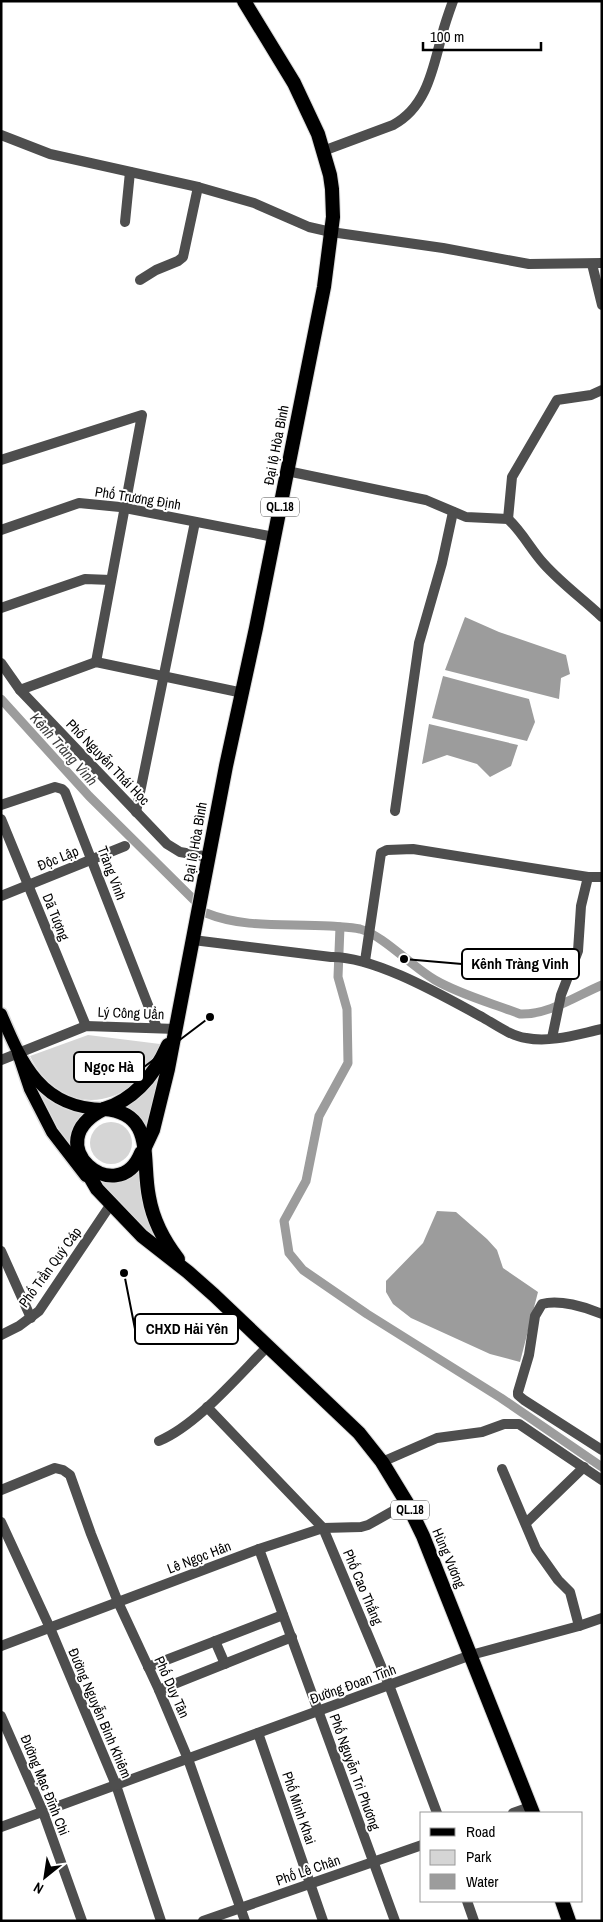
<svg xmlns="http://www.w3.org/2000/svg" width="603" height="1922" viewBox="0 0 603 1922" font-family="'Archivo Narrow',sans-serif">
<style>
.green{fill:#d5d5d5}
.water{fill:#9c9c9c}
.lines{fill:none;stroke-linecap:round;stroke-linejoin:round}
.canal{stroke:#9c9c9c;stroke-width:9}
.major-casing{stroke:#dbdbdb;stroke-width:15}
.highway-casing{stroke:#dbdbdb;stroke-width:16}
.minor{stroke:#4e4e4e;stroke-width:10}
.major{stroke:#000;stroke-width:12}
.highway{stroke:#000;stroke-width:14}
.labels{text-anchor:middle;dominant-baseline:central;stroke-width:4;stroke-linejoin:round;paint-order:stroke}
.shield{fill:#fff;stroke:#4c4c4c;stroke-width:1}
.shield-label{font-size:12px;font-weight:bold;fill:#000}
.street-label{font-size:14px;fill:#000;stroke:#fff}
.water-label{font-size:15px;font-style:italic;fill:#3d3d3d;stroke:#fff}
.leader{fill:none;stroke:#000;stroke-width:2}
.callout-dot{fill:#000;stroke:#fff;stroke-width:2}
.callout{fill:#fff;stroke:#000;stroke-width:2}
.callout-label{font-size:15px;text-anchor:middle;font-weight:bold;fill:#000}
</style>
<rect width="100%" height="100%" fill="#fff"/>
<g class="green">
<path d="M88 1035 160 1044C138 1110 61 1122 30 1056Z"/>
<path d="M163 1066 149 1132 142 1122 124 1108Z"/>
<path d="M38 1092 55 1103 86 1115 72 1149 53 1123Z"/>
<circle cx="111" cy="1143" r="21"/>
<path d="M138 1170H140L160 1241 158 1243 97 1183 112 1181Z"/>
</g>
<g class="water">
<path d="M465 617 499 632 566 655 570 674 561 678 559 699 445 670Z"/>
<path d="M443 676 529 699 535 722 527 741 432 718Z"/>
<path d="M429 724 518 745 511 766 490 777 477 764 447 755 422 764Z"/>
<path d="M437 1211 456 1212 487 1239 497 1250 503 1268 538 1292 520 1362 490 1354 411 1318 393 1304 386 1292V1281L423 1243Z"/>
</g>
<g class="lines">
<g class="canal">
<path d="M1 699 89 796 194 900"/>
<path d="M206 913C245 929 289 923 330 926 340 927 351 927 360 929 383 935 412 967 435 980 461 995 492 1003 520 1014 549 1015 576 996 602 985"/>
<path d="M340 927 338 977 347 1009 348 1063 319 1116 306 1181 284 1221 289 1253 303 1270 367 1314 501 1398 602 1467"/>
</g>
<defs>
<g id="major">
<path d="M1 1014C22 1064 42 1109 104 1109"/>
<path d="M18 1053 30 1089 52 1132 86 1176"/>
</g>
<g id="highway">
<path d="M104 1109C136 1099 155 1074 168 1045"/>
<path d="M141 1153C118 1211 35 1143 104 1109 156 1113 141 1159 149 1197 153 1220 164 1241 178 1259"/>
<path d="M81 1158 86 1170 97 1189 142 1236 188 1272 214 1295 359 1433 382 1462 407 1503 423 1536 533 1813"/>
<path d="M139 1160 153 1130 168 1069 226 766 256 628 324 287 333 217 332 189 330 175 318 134 294 83 244 1"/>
<path d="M562 1901 569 1921"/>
</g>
</defs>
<use href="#major" class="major-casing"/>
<use href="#highway" class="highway-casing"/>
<g class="minor">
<path d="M1 135 50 154 198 187 254 203 309 227 331 232 443 248 529 264 602 263"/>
<path d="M323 151 393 125C427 107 433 68 442 35 445 23 449 12 453 1"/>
<path d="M125 222 130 172"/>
<path d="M592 264 602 305"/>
<path d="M140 280 156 270 178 261 183 257 198 187"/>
<path d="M1 460 142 415 96 662"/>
<path d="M287 471 426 500 466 517 508 519C523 533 531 550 544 564 562 584 583 599 602 617"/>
<path d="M508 519 512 477 557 400 591 395 602 390"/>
<path d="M1 530 79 503 120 507 274 537"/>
<path d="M1 608 85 579 111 580"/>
<path d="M1 663 20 690 167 844 180 852 209 857"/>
<path d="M20 690 96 662 243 693"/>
<path d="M1 805 55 787 62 789 65 792 157 1028"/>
<path d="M395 811 419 643 442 563 453 512"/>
<path d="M136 812 195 522"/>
<path d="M1 819 86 1026"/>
<path d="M1 896 125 846"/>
<path d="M193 940 331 957C374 956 443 996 482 1017 496 1025 511 1036 526 1038 551 1043 578 1034 602 1029"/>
<path d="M365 961 381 853 387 850 413 849 588 877H602"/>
<path d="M552 1038 561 995 578 951 581 906 588 877"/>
<path d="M1 1060 86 1026 176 1029"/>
<path d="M1 1251 31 1318"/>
<path d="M602 1314C586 1307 559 1299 542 1304L535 1316 529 1355 518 1392V1395L524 1400 602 1450"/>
<path d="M1 1335 19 1326 39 1311 111 1204"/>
<path d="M207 1407 323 1528 389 1685 437 1813"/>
<path d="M159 1441C197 1425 238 1376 268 1346"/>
<path d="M382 1462 437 1438 482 1432 504 1424H519L602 1480"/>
<path d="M502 1469 536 1549 558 1580 570 1592 579 1626"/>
<path d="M1 1490 55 1468 63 1470 70 1475 91 1534 118 1602 159 1690 188 1759 245 1921"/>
<path d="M1 1522 50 1628 116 1785 161 1921"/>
<path d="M526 1523 584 1467"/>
<path d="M259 1549 395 1921"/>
<path d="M215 1641 225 1664"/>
<path d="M1 1646 259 1549 323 1528 361 1527 368 1525 407 1503"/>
<path d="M148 1667 283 1615"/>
<path d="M159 1690 292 1637"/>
<path d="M1 1716 43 1812 82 1921"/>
<path d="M258 1733 323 1921"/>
<path d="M513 1813 530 1807"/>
<path d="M1 1827 471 1655 579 1626 602 1618"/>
<path d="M467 1901 474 1921"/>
<path d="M203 1921 422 1845"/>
</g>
<use href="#major" class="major"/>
<use href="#highway" class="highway"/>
</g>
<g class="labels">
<g class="shield">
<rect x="261" y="497.5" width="38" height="19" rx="4"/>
<rect x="391" y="1500.5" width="38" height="19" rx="4"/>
</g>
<g class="shield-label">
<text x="280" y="507">QL.18</text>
<text x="410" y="1510">QL.18</text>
</g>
<g class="street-label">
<text transform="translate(276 445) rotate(-79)">Đại lộ Hòa Bình</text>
<text transform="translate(138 498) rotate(9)">Phố Trương Định</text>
<text transform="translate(108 762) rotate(46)">Phố Nguyễn Thái Học</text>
<text transform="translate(195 842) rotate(-80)">Đại lộ Hòa Bình</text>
<text transform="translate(58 858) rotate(-22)">Độc Lập</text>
<text transform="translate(112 873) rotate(69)">Tràng Vinh</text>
<text transform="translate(56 917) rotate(68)">Dã Tượng</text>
<text transform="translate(131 1013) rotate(2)">Lý Công Uẩn</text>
<text transform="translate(50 1267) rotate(-54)">Phố Trần Quý Cáp</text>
<text transform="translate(199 1557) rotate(-21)">Lê Ngọc Hân</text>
<text transform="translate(449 1558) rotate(67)">Hùng Vương</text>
<text transform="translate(363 1587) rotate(67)">Phố Cao Thắng</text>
<text transform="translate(353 1684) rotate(-20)">Đường Đoan Tĩnh</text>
<text transform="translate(172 1687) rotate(66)">Phố Duy Tân</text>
<text transform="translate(100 1713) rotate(67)">Đường Nguyễn Bỉnh Khiêm</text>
<text transform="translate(355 1772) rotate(70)">Phố Nguyễn Tri Phương</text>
<text transform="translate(45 1785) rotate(68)">Đường Mạc Đĩnh Chi</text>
<text transform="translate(299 1808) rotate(71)">Phố Minh Khai</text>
<text transform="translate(308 1870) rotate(-19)">Phố Lê Chân</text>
</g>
<g class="water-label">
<text transform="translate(64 749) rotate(48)">Kênh Tràng Vinh</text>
</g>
</g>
<path class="leader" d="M404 959L462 964M210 1017L144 1067M124 1273L135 1329"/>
<g class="callout-dot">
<circle cx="404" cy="959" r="5"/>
<circle cx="210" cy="1017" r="5"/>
<circle cx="124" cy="1273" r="5"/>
</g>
<g class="callout">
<rect x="462" y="949" width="117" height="30" rx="5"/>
<rect x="74" y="1052" width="70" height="30" rx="5"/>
<rect x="135" y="1314" width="103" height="30" rx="5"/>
</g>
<g class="callout-label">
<text x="520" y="969">Kênh Tràng Vinh</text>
<text x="109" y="1072">Ngọc Hà</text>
<text x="187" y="1334">CHXD Hải Yên</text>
</g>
<rect width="603" height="1922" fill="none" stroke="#000000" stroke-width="5"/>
<rect x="420" y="1812" width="162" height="90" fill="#ffffff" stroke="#999999"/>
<rect x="430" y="1828" width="25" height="8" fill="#000000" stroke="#999999"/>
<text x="466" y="1837" font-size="15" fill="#000000">Road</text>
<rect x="430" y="1850" width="25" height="15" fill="#d5d5d5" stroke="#999999"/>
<text x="466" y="1862" font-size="15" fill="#000000">Park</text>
<rect x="430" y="1874" width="25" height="15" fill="#9c9c9c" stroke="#999999"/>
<text x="466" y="1887" font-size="15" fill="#000000">Water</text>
<g transform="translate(45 1877) rotate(210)" stroke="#ffffff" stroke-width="4" paint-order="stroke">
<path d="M0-4L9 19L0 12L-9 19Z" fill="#000000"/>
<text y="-8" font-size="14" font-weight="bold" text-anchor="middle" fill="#000000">N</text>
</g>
<path d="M423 42v8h118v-8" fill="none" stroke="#000000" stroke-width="2.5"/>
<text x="430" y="42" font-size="15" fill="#000000" stroke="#ffffff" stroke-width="4" paint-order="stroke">100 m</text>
</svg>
